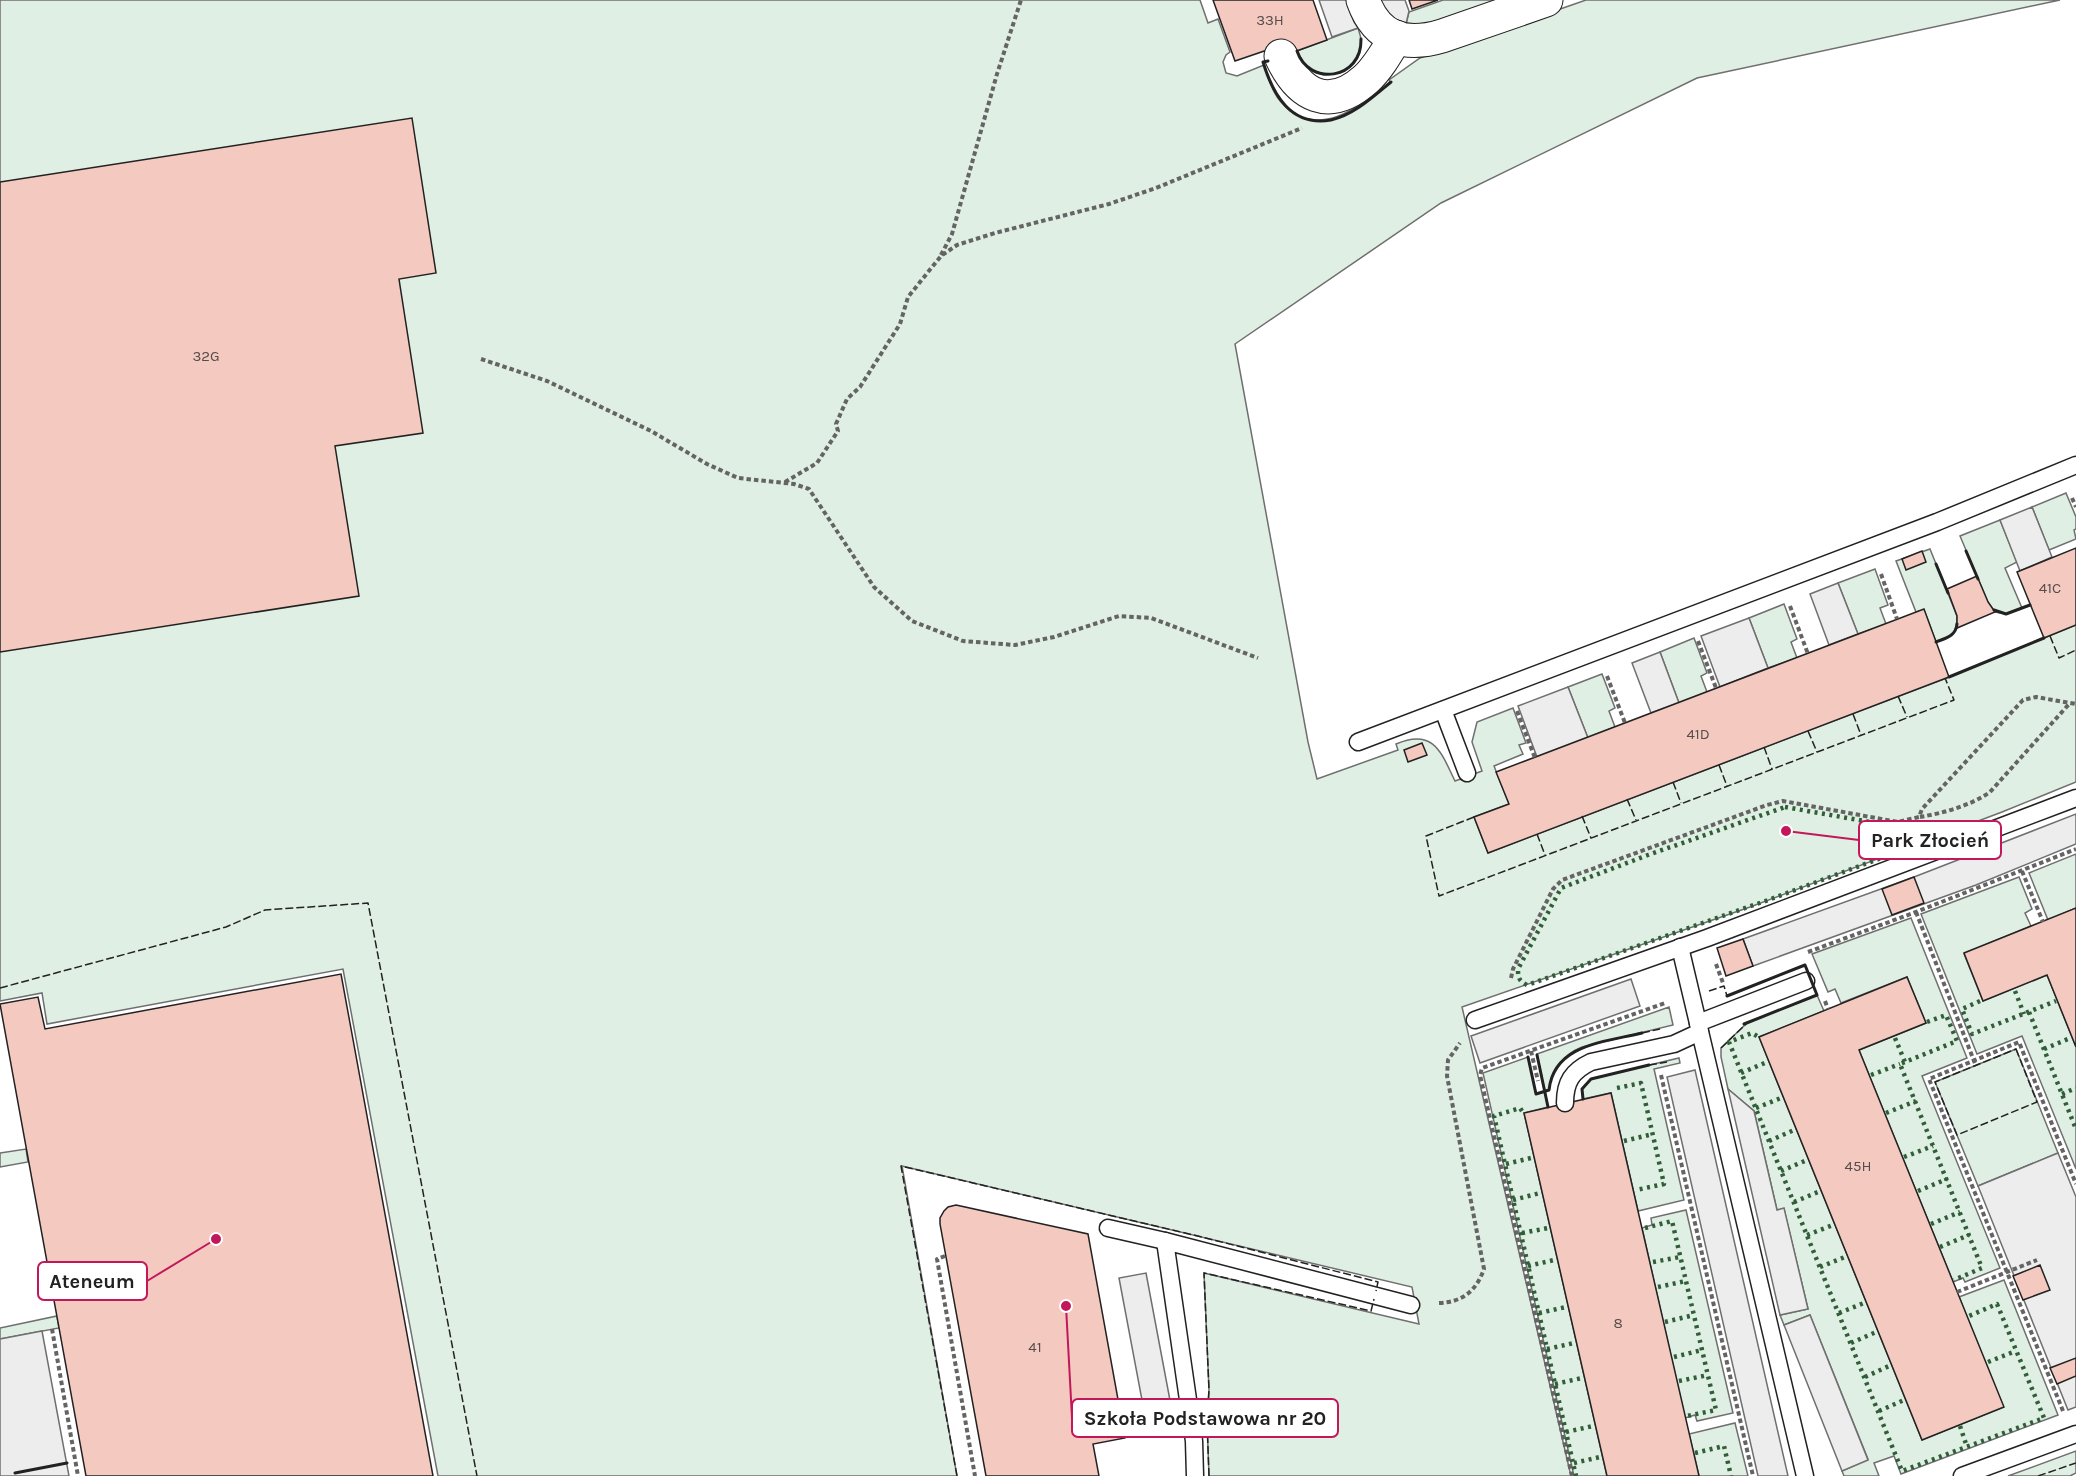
<svg xmlns="http://www.w3.org/2000/svg" width="2076" height="1476" viewBox="0 0 2076 1476" font-family="Karla,sans-serif">
<style>
.green{fill:#e0efe3;stroke:#6f6f6f;stroke-width:1.5}
.parking{fill:#ededed;stroke:#6f6f6f;stroke-width:1.5}
.building{fill:#f3c9c0;stroke:#222;stroke-width:1.5}
.lines{fill:none;stroke-linecap:round;stroke-linejoin:round}
.service-casing{stroke:#222;stroke-width:19}
.minor-casing{stroke:#222;stroke-width:35}
.path{stroke:#646464;stroke-width:4;stroke-dasharray:4.5 3;stroke-linecap:butt}
.service{stroke:#fff;stroke-width:16}
.minor{stroke:#fff;stroke-width:33}
.hedge{stroke:#2f5e38;stroke-width:4.5;stroke-dasharray:3 4.5;stroke-linecap:butt}
.fence{stroke:#222;stroke-width:1.5;stroke-dasharray:8 3;stroke-linecap:butt}
.wall{stroke:#222;stroke-width:3}
.labels{text-anchor:middle;dominant-baseline:central;stroke-width:4.5;stroke-linejoin:round;paint-order:stroke}
.number-label{font-size:15px;fill:#564c4a}
.leader{fill:none;stroke:#c2185b;stroke-width:2}
.callout-dot{fill:#c2185b;stroke:#fff;stroke-width:2}
.callout{fill:#fff;stroke:#c2185b;stroke-width:2}
.callout-label{font-size:20px;text-anchor:middle;font-weight:bold;fill:#222}
</style>
<rect width="100%" height="100%" fill="#fff"/>
<g class="green">
<path d="M0 0H1200L1208 23 1218 19 1230 52 1226 55 1223 62 1226 73 1237 76 1264 65C1269 78 1272 93 1282 103 1317 141 1360 107 1390 82L1389 80 1420 58 1586 0H2060L1697 78 1441 203 1235 344 1308 742 1317 779 1398 750 1396 744C1435 727 1442 755 1455 781L1482 771 1472 742 1477 722 1513 708 1526 743 1519 745 1523 754 1494 766 1509 804 1474 817 1488 853 1949 677 2076 625V782L2002 812 1750 907 1462 1007 1571 1476H1209L1207 1421 1209 1390 1204 1273 1419 1324 1412 1287 902 1166 957 1476H438L343 969 47 1024 42 993 0 1001Z"/>
<path d="M1443 0H1501L1435 24H1406L1409 12Z"/>
<path d="M1358 28C1376 75 1311 92 1297 51Z"/>
<path d="M2066 493 2076 517V529L2074 530 2076 539 2049 550 2032 507Z"/>
<path d="M2000 520 2017 562 2005 568 2022 608 2006 614 1995 612 1988 602 1960 536Z"/>
<path d="M1930 549 1957 616C1957 634 1952 636 1936 642L1924 610 1916 612 1896 561Z"/>
<path d="M1875 569 1888 605 1880 608 1886 624 1858 634 1838 583Z"/>
<path d="M1784 604 1797 639 1791 642 1797 658 1768 668 1749 618Z"/>
<path d="M1694 638 1707 673 1701 676 1707 692 1679 703 1660 652Z"/>
<path d="M1602 674 1615 708 1609 711 1615 727 1588 738 1568 687Z"/>
<path d="M2076 854V908L2048 920 2029 873Z"/>
<path d="M2019 877 2032 909 2025 913 2031 926 1964 954 1983 1001 2047 975 2076 1047V1169L2022 1036 1977 1054 1921 914Z"/>
<path d="M1911 918 1967 1058 1922 1076 2000 1268 1965 1282 1963 1278 1953 1282 1859 1050 1926 1023 1907 977 1841 1003 1835 989 1828 992 1812 954Z"/>
<path d="M1817 995 1824 1011 1759 1037 1922 1440 2003 1407 1959 1297 2004 1280 2058 1415 1901 1474 1894 1456 1874 1463 1879 1476H1844L1842 1471 1868 1459 1810 1315 1784 1325 1780 1315 1808 1309 1784 1209 1777 1210 1754 1111 1728 1089 1721 1057V1048L1747 1023Z"/>
<path d="M1669 1007 1673 1025 1582 1047C1563 1055 1551 1070 1549 1090L1545 1092 1548 1107 1524 1113 1607 1476H1574L1483 1073 1528 1057 1536 1094 1545 1092 1537 1054Z"/>
<path d="M2016 1049 2058 1153 1978 1186 1935 1082Z"/>
<path d="M1679 1058 1680 1063 1654 1069 1684 1200 1638 1211 1611 1093 1583 1099 1582 1089 1591 1079Z"/>
<path d="M26 1149 28 1162 0 1167V1153Z"/>
<path d="M1686 1210 1733 1413 1697 1421 1695 1415 1685 1418 1642 1228 1652 1225 1651 1218Z"/>
<path d="M57 1316 59 1328 0 1339V1328Z"/>
<path d="M1735 1423 1748 1476H1699L1689 1434Z"/>
<path d="M2076 1451V1473L2070 1476H2008Z"/>
</g>
<g class="parking">
<path d="M1319 0H1346L1354 22 1358 28 1332 37Z"/>
<path d="M1377 0H1405L1409 11 1406 24 1389 16Z"/>
<path d="M2032 507 2052 557 2020 571 2000 520Z"/>
<path d="M1838 583 1858 634 1829 645 1810 594Z"/>
<path d="M1749 618 1768 668 1720 687 1701 636Z"/>
<path d="M1660 652 1679 703 1651 713 1632 663Z"/>
<path d="M1568 687 1588 738 1537 757 1518 706Z"/>
<path d="M2076 814V844L1976 885 1753 966 1743 939 1914 877Z"/>
<path d="M1631 979 1640 1006 1480 1063 1471 1036Z"/>
<path d="M1695 1070 1788 1476H1758L1667 1077Z"/>
<path d="M1728 1089 1754 1111 1777 1210 1784 1208 1808 1309 1780 1315Z"/>
<path d="M2058 1153 2076 1197V1407L2068 1410 1978 1186Z"/>
<path d="M1146 1273 1172 1411 1145 1416 1119 1278Z"/>
<path d="M1810 1315 1868 1460 1842 1471 1784 1325Z"/>
<path d="M42 1331 69 1476H0V1339Z"/>
</g>
<g class="building">
<path d="M1213 0H1313L1327 40 1277 58 1273 48 1235 61Z"/>
<path d="M1409 0H1438L1412 9Z"/>
<path d="M412 118 436 273 399 279 423 433 335 446 359 596 0 652V182Z"/>
<path d="M2076 548V625L2044 638 2017 572Z"/>
<path d="M1922 551 1926 562 1906 570 1902 559Z"/>
<path d="M1977 576 1988 602 1995 612 1957 628V616L1947 589Z"/>
<path d="M1924 609 1949 677 1488 853 1474 817 1509 804 1496 772Z"/>
<path d="M1422 743 1427 755 1408 762 1404 750Z"/>
<path d="M1914 877 1924 903 1892 915 1882 889Z"/>
<path d="M2076 908V1047L2047 975 1983 1001 1964 953Z"/>
<path d="M1743 939 1753 966 1726 976 1717 948Z"/>
<path d="M341 974 433 1476H86L0 1004 38 997 45 1029Z"/>
<path d="M1907 977 1926 1023 1859 1050 2004 1407 1922 1440 1759 1037Z"/>
<path d="M1611 1093 1638 1211 1699 1476H1607L1524 1113Z"/>
<path d="M956 1205 1088 1234 1125 1438 1093 1444 1099 1476H986L940 1224V1218L944 1211 948 1207Z"/>
<path d="M2040 1265 2050 1290 2023 1300 2013 1276Z"/>
<path d="M2076 1358V1376L2057 1384 2050 1368Z"/>
</g>
<g class="lines">
<defs>
<g id="service">
<path d="M1443 710 1467 773"/>
<path d="M1358 742 1937 522 2076 465"/>
<path d="M1680 947 1805 1476"/>
<path d="M1475 1020 1707 938 2076 798"/>
<path d="M1698 1023 1806 981"/>
<path d="M1565 1103C1565 1082 1572 1071 1591 1062L1674 1044 1700 1032"/>
<path d="M1108 1228 1165 1241"/>
<path d="M1195 1476 1194 1441 1165 1241 1411 1305"/>
<path d="M1962 1476 2076 1434"/>
</g>
<g id="minor">
<path d="M1363 0C1377 39 1405 47 1442 36L1546 0"/>
<path d="M1281 56C1299 96 1329 112 1366 79 1378 68 1387 52 1396 37"/>
</g>
</defs>
<use href="#service" class="service-casing"/>
<use href="#minor" class="minor-casing"/>
<g class="path">
<path d="M941 255 952 234 997 74 1021 0"/>
<path d="M481 359 547 381 651 431 707 464 738 478 794 484 809 489 874 587 912 621 963 641 1015 645 1054 637 1119 616 1151 618 1258 658"/>
<path d="M785 482 817 463 838 431 836 424 847 399 860 387 900 324 908 297 941 256 957 245 995 233 1109 204 1156 188 1302 128"/>
<path d="M2072 498 2076 507"/>
<path d="M1881 574 1897 619"/>
<path d="M1790 606 1808 654"/>
<path d="M1698 641 1716 688"/>
<path d="M1607 676 1625 723"/>
<path d="M1517 711 1535 758"/>
<path d="M1920 817C1943 813 1970 806 1990 792L2070 703"/>
<path d="M2022 871 2043 922"/>
<path d="M1916 912 1976 1066"/>
<path d="M1808 952 1916 912 2076 849"/>
<path d="M1716 964 1723 983"/>
<path d="M1511 978 1513 969 1553 889 1562 880 1767 805 1783 801 1898 822 1919 817 1922 809 2023 700 2036 697 2076 704"/>
<path d="M1825 1001 1828 1009"/>
<path d="M1531 1051 1538 1081"/>
<path d="M1661 1075 1753 1476"/>
<path d="M945 1256 937 1259 975 1476"/>
<path d="M1957 1292 2037 1260"/>
<path d="M1439 1303C1463 1302 1476 1291 1484 1269L1447 1076 1448 1060 1460 1043"/>
<path d="M52 1329 78 1476"/>
<path d="M2063 1411 1929 1079 2019 1042 2076 1184"/>
<path d="M1572 1476 1480 1075 1482 1068 1665 1003"/>
</g>
<use href="#service" class="service"/>
<use href="#minor" class="minor"/>
<g class="hedge">
<path d="M1785 807 1904 828 1908 830 1911 839 1900 851 1771 899 1527 985C1519 981 1518 978 1518 969L1561 888 1648 855Z"/>
<path d="M2015 991 2024 1014"/>
<path d="M1980 1001 1962 1009 1972 1034 2056 1001"/>
<path d="M2029 1012 2076 1129"/>
<path d="M1927 1022 1946 1015 1957 1041 1900 1064 1982 1268 1954 1280"/>
<path d="M1757 1036 1752 1033 1729 1042 1902 1471 2044 1418 1997 1304 1969 1316"/>
<path d="M1895 1038 1905 1062"/>
<path d="M2044 1049 2068 1039"/>
<path d="M1741 1073 1767 1062"/>
<path d="M1871 1075 1900 1064"/>
<path d="M1617 1088 1641 1083 1664 1184 1636 1190"/>
<path d="M2062 1094 2076 1088"/>
<path d="M1756 1108 1781 1098"/>
<path d="M1522 1111 1520 1108 1494 1116 1576 1476"/>
<path d="M1886 1113 1916 1101"/>
<path d="M1624 1141 1653 1134"/>
<path d="M1769 1141 1794 1130"/>
<path d="M1904 1157 1933 1146"/>
<path d="M1506 1164 1531 1158"/>
<path d="M1781 1171 1807 1160"/>
<path d="M1918 1191 1947 1179"/>
<path d="M1513 1200 1540 1193"/>
<path d="M1794 1202 1818 1192"/>
<path d="M1931 1224 1960 1212"/>
<path d="M1645 1228 1672 1221 1716 1410 1687 1416"/>
<path d="M1522 1233 1548 1228"/>
<path d="M1807 1235 1833 1225"/>
<path d="M1940 1247 1969 1235"/>
<path d="M1653 1262 1680 1257"/>
<path d="M1528 1266 1554 1260"/>
<path d="M1820 1267 1845 1257"/>
<path d="M1658 1287 1686 1281"/>
<path d="M1539 1313 1566 1307"/>
<path d="M1839 1313 1864 1303"/>
<path d="M1665 1322 1694 1315"/>
<path d="M1851 1343 1876 1332"/>
<path d="M1547 1349 1574 1343"/>
<path d="M1674 1357 1702 1350"/>
<path d="M1988 1362 2016 1351"/>
<path d="M1865 1377 1889 1366"/>
<path d="M1679 1381 1708 1375"/>
<path d="M1555 1384 1582 1378"/>
<path d="M1879 1411 1904 1400"/>
<path d="M1960 1426 1967 1447"/>
<path d="M1566 1432 1593 1426"/>
<path d="M1695 1453 1724 1446 1731 1476"/>
<path d="M1574 1463 1600 1457"/>
</g>
<g class="fence">
<path d="M2050 636 2059 658 2076 650"/>
<path d="M1898 696 1907 717"/>
<path d="M1853 714 1861 735"/>
<path d="M1808 731 1817 752"/>
<path d="M1764 747 1772 769"/>
<path d="M1719 765 1727 786"/>
<path d="M1673 782 1681 803"/>
<path d="M1627 799 1636 820"/>
<path d="M1582 816 1591 838"/>
<path d="M1474 817 1426 836 1439 896 1954 700 1945 678"/>
<path d="M1537 834 1545 855"/>
<path d="M0 988 226 927 265 910 368 903 477 1476"/>
<path d="M1709 991 1724 986 1727 996"/>
<path d="M1642 1033 1660 1029"/>
<path d="M1721 1048 1747 1023"/>
<path d="M2016 1049 2037 1102 1957 1135 1935 1082Z"/>
<path d="M1649 1065 1667 1062"/>
<path d="M957 1476 901 1166 1202 1237 1378 1282 1376 1291"/>
<path d="M1209 1476 1207 1421 1209 1390 1204 1273 1371 1311 1374 1299"/>
<path d="M2038 1476 2076 1463"/>
</g>
<g class="wall">
<path d="M1297 51C1309 87 1362 80 1361 39"/>
<path d="M1268 61 1263 62C1273 95 1291 127 1331 120 1354 115 1374 96 1391 82"/>
<path d="M1966 551 1978 579"/>
<path d="M1936 564 1948 593"/>
<path d="M1994 610 2006 614 2030 605"/>
<path d="M1936 642C1946 638 1956 636 1957 624"/>
<path d="M1949 677 2044 638"/>
<path d="M1727 996 1805 965 1817 995 1744 1024"/>
<path d="M1537 1055 1548 1107"/>
<path d="M1528 1057 1536 1094 1549 1090C1554 1044 1605 1042 1642 1033"/>
<path d="M1583 1099 1582 1089 1591 1079 1649 1065"/>
<path d="M15 1473 67 1463"/>
</g>
</g>
<g class="labels">
<g class="number-label">
<text x="1270" y="20">33H</text>
<text x="206" y="356">32G</text>
<text x="2050" y="588">41C</text>
<text x="1698" y="734">41D</text>
<text x="1858" y="1166">45H</text>
<text x="1618" y="1323">8</text>
<text x="1035" y="1347">41</text>
</g>
</g>
<path class="leader" d="M1786 831L1859 840M216 1239L147 1281M1066 1306L1072 1418"/>
<g class="callout-dot">
<circle cx="1786" cy="831" r="6"/>
<circle cx="216" cy="1239" r="6"/>
<circle cx="1066" cy="1306" r="6"/>
</g>
<g class="callout">
<rect x="1859" y="821" width="142" height="38" rx="6"/>
<rect x="38" y="1262" width="109" height="38" rx="6"/>
<rect x="1072" y="1399" width="266" height="38" rx="6"/>
</g>
<g class="callout-label">
<text x="1930" y="847">Park Złocień</text>
<text x="92" y="1288">Ateneum</text>
<text x="1205" y="1425">Szkoła Podstawowa nr 20</text>
</g>
</svg>
